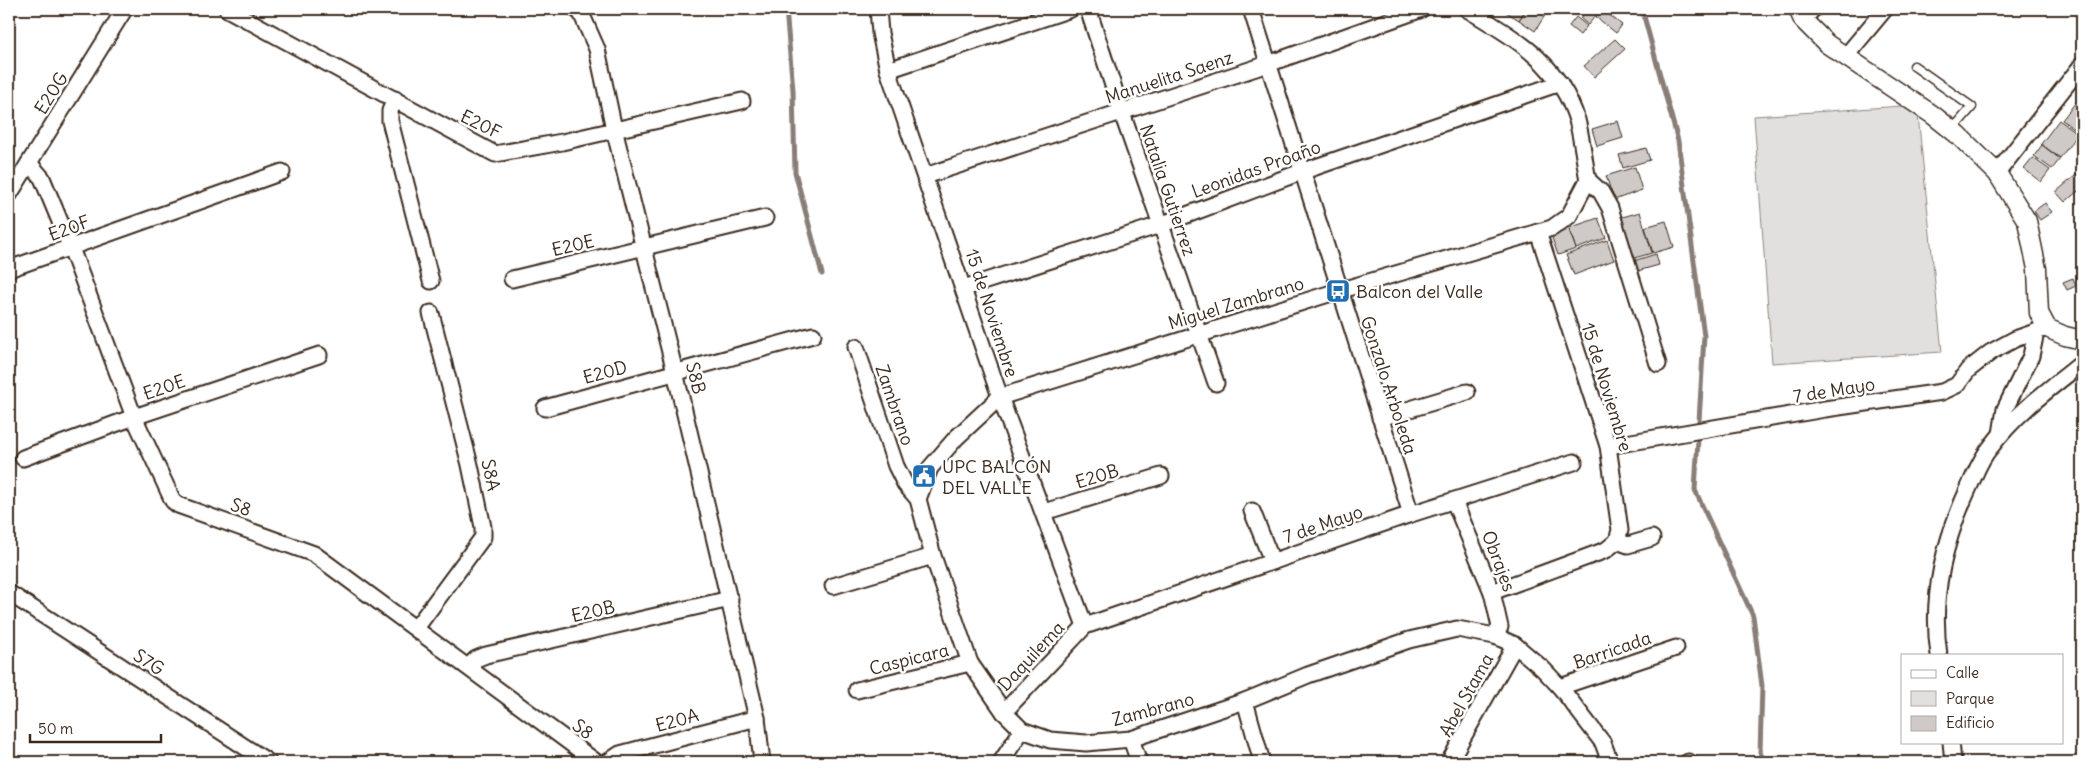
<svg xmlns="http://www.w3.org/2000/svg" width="2091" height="771" viewBox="0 0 2091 771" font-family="Delius,sans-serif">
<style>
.green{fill:#e2e0de;stroke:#8e857e}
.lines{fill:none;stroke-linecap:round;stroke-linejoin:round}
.stream{stroke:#887e77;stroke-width:5}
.building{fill:#cfcac7;stroke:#3b2a1e}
.service-casing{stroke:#3b2a1e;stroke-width:11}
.minor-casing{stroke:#3b2a1e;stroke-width:19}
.tertiary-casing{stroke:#3b2a1e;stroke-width:21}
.service{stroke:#fff;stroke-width:8}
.minor{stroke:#fff;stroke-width:15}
.tertiary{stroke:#fff;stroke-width:18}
.labels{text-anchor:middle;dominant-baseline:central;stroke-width:5;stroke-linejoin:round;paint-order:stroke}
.street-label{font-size:18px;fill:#3b2a1e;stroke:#fff}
.poi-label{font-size:18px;fill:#3b2a1e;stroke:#fff;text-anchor:start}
</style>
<rect width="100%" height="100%" fill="#fff"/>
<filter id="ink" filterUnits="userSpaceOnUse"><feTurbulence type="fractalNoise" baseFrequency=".02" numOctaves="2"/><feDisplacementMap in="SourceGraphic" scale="10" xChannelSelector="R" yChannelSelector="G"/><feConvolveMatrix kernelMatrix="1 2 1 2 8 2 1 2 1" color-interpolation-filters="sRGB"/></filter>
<g filter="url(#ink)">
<path class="green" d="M1917 105 1942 352 1772 363 1754 116Z"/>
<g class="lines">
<g class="stream">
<path d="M786 9 793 90 795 172 822 274"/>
<path d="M1642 9 1678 141 1704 336 1695 490 1753 616 1762 686 1760 752 1764 762"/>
</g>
</g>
<g class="building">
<path d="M1501 9H1526L1519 20Z"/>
<path d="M1527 9H1549L1535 31 1519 20Z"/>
<path d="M1588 9H1601L1588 25 1580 18Z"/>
<path d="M1602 9 1622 25 1616 33 1596 17Z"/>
<path d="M1576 17 1587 26 1580 35 1569 26Z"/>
<path d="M1615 39 1625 49 1594 77 1584 66Z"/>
<path d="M2079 98 2082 100V129L2079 133 2062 120Z"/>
<path d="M2059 120 2078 134 2060 158 2041 144Z"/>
<path d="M1618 121 1623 138 1597 146 1592 129Z"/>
<path d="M2042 145 2060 159 2052 169 2034 156Z"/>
<path d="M1646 148 1650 160 1623 168 1619 155Z"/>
<path d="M2033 158 2050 170 2041 182 2024 169Z"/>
<path d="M1635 167 1642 190 1614 200 1606 176Z"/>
<path d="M2082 170V196L2078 191 2065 202 2056 192Z"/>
<path d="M2045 203 2052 212 2040 220 2034 211Z"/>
<path d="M1640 212 1652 253 1631 259 1619 218Z"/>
<path d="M1598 218 1606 238 1576 249 1569 228Z"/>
<path d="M1666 221 1674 247 1653 253 1645 227Z"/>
<path d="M1569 230 1576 249 1558 255 1551 235Z"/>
<path d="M1607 240 1614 260 1574 275 1566 255Z"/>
<path d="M1656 254 1659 265 1634 272 1630 262Z"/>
<path d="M2073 278 2076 286 2067 290 2063 282Z"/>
</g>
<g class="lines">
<defs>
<path id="service" d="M1914 66 1972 107 1952 130"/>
<g id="minor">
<path d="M227 9 495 154 562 142 742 101"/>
<path d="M576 9 581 13 597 49 614 129 675 372 757 718 762 762"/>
<path d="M878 9 880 33 888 70 1000 397 1085 626"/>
<path d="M1088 9 1122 113 1216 383"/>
<path d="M1251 9 1411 514"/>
<path d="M1467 9C1514 38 1559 62 1577 120 1582 139 1584 160 1588 180"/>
<path d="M1803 20 1813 9"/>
<path d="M1845 57 1885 9"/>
<path d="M888 70 1071 9"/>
<path d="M395 99 390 111V121L431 281"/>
<path d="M29 163 42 178 71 248 134 417 173 501 178 505 314 554 596 762"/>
<path d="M1997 173 2082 65"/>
<path d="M925 176 1268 64 1422 9"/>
<path d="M1588 180 1601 192 1610 208 1658 364"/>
<path d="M9 195 124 10"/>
<path d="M9 269 282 172"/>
<path d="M512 279 765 218"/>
<path d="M964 288 1160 225 1301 172 1560 83"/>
<path d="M856 347 896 466 905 484 918 499 933 556 970 663 1004 712 1022 730 1050 740 1086 743 1131 739 1245 701 1308 675 1409 640 1457 629 1495 636 1515 645 1543 669 1560 687 1603 743 1610 762"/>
<path d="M545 408 813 335"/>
<path d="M1380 418 1467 392"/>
<path d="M2001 434 2005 409 2031 356 2036 332"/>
<path d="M1608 446 1825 409 1942 392 1957 385 1968 370 1991 352 2015 339 2047 328"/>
<path d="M23 458 134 417 319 355"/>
<path d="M918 499 930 468 956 438 1000 397 1338 291 1552 228 1569 216 1588 180"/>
<path d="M1454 501 1492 592 1500 627 1495 636"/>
<path d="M1252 511 1272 561"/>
<path d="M1044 512 1161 476"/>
<path d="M1617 541 1628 545 1652 538"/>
<path d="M833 586 933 556"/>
<path d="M1492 592 1606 550 1617 541 1620 530 1608 446 1538 232"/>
<path d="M9 593 268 762"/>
<path d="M416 628 483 537V527L470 465 431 313"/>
<path d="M1939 655C1930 595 1945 539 1970 485 1976 472 1981 458 1990 448 2016 413 2049 389 2082 363"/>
<path d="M468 667 476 659 486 655 730 599"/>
<path d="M1560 687 1676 648"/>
<path d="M857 690 970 663"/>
<path d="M1245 701 1262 762"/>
<path d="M1004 712 1085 626 1411 514 1574 462"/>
<path d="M1131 739 1139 762"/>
<path d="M1951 742 1953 762"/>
<path d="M608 762 620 754 757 718"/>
<path d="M1001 762 1022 730"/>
<path d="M1449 762 1515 645"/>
<path d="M1688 762H1689"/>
</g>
<path id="tertiary" d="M1798 9 1803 20 1827 44 1933 115 1958 135 1997 173 2027 221 2037 269 2039 313 2047 328 2065 336 2082 340"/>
</defs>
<use href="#service" class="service-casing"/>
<use href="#minor" class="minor-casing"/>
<use href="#tertiary" class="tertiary-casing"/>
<use href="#service" class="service"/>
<use href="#minor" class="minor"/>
<use href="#tertiary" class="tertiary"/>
</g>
</g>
<defs>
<symbol id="bus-square" viewBox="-11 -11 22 22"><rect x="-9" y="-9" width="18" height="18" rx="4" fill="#1f6fb2" stroke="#fff"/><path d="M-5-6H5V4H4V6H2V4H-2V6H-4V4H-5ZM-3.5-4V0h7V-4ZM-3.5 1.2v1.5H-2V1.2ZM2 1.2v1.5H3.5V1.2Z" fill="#fff"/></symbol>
<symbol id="civic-square" viewBox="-11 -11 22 22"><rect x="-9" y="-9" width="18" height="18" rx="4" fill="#1f6fb2" stroke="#fff"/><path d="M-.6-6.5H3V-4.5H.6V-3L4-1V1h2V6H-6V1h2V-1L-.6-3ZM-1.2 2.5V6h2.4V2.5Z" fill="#fff"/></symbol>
</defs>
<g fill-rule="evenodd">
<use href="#bus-square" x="1324" y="277" width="28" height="28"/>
<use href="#civic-square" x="910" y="462" width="28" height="28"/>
</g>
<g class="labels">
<g class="street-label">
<text transform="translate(1169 77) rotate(-18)">Manuelita Saenz</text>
<text transform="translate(51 93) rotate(-58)">E20G</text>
<text transform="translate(481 124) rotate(26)">E20F</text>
<text transform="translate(1256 169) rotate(-20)">Leonidas Proaño</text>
<text transform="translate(1168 190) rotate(71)">Natalia Gutierrez</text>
<text transform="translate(69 228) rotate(-20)">E20F</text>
<text transform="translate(573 245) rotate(-13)">E20E</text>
<text transform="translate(1236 303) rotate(-17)">Miguel Zambrano</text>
<text transform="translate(992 313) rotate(72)">15 de Noviembre</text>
<text transform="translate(605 372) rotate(-15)">E20D</text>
<text transform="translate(696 378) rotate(76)">S8B</text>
<text transform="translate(1389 385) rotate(72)">Gonzalo Arboleda</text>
<text transform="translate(164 387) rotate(-19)">E20E</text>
<text transform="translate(1607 387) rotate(73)">15 de Noviembre</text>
<text transform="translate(1834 390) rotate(-9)">7 de Mayo</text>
<text transform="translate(895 405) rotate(71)">Zambrano</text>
<text transform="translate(491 475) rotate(78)">S8A</text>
<text transform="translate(1097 476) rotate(-17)">E20B</text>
<text transform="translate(241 507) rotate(19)">S8</text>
<text transform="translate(1323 524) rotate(-19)">7 de Mayo</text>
<text transform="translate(1499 561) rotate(69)">Obrajes</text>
<text transform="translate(593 611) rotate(-13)">E20B</text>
<text transform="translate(1612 650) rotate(-19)">Barricada</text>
<text transform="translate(1031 656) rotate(-47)">Daquilema</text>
<text transform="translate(909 659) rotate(-14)">Caspicara</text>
<text transform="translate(149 662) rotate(33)">S7G</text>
<text transform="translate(1466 695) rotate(-61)">Abel Stama</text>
<text transform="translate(1153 709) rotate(-15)">Zambrano</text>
<text transform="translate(677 720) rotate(-15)">E20A</text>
<text transform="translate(583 729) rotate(37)">S8</text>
</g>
<g class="poi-label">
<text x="1356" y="291">Balcon del Valle</text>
<text x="942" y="466">UPC BALCÓN<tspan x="942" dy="21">DEL VALLE</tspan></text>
</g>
</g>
<rect width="2091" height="771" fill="none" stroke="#fff" stroke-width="30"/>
<rect x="15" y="15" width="2061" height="741" fill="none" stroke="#3b2a1e" stroke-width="2" filter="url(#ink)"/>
<rect x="1901" y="654" width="162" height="90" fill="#ffffff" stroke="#b1aaa5"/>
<rect x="1911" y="670" width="25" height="8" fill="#ffffff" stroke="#b1aaa5"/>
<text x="1946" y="678" font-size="15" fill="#3b2a1e">Calle</text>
<rect x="1911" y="691" width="25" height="15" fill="#e2e0de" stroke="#b1aaa5"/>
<text x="1946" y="704" font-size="15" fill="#3b2a1e">Parque</text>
<rect x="1911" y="716" width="25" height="15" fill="#cfcac7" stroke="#b1aaa5"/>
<text x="1946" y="728" font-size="15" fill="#3b2a1e">Edificio</text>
<path d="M30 734v8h131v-8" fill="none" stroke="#3b2a1e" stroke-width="2.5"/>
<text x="38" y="734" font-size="15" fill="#3b2a1e" stroke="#ffffff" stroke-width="4" paint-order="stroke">50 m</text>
</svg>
